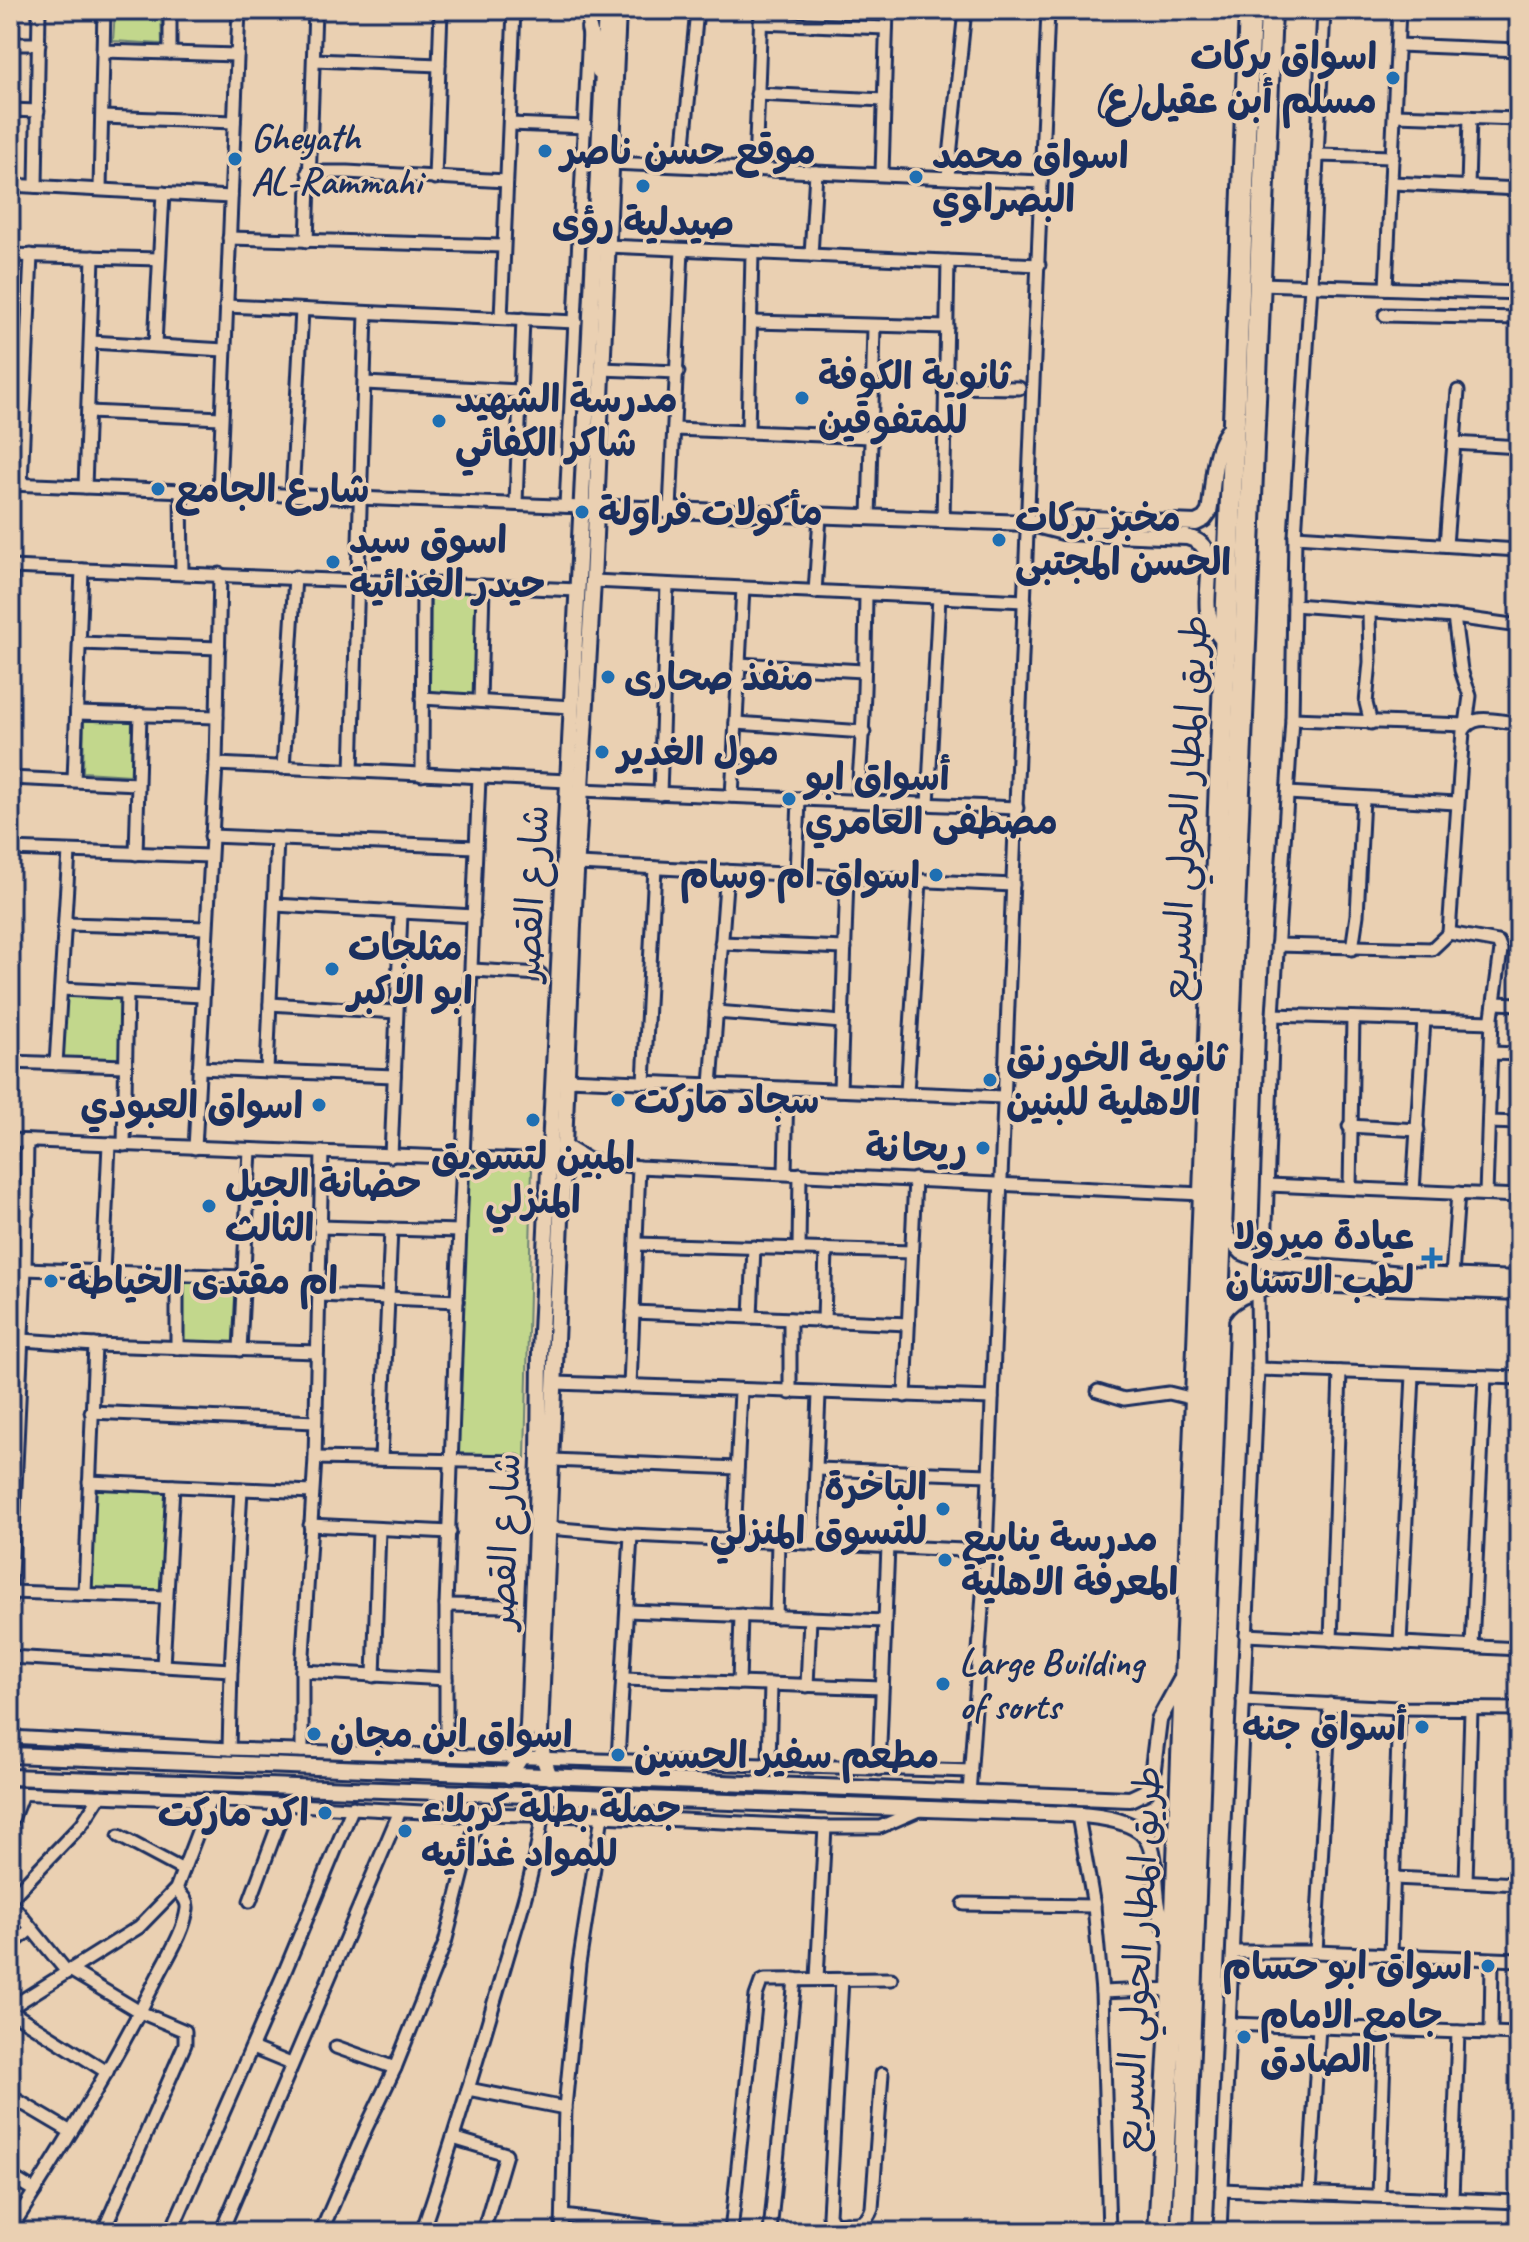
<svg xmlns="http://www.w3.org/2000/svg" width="1529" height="2242" viewBox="0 0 1529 2242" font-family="Caveat,'Playpen Sans Arabic',sans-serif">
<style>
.green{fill:#c2d78c;stroke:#6e8375;stroke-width:2}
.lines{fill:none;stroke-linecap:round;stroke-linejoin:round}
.street-casing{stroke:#1b2f5e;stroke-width:17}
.secondary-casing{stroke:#1b2f5e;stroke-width:20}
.highway-casing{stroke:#1b2f5e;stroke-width:26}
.street{stroke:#ead0b2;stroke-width:11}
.secondary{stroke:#ead0b2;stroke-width:14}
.highway{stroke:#ead0b2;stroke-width:20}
.poi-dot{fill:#1f6fb2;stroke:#ead0b2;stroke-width:3}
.labels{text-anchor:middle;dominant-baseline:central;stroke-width:7;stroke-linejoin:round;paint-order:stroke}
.poi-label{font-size:38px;font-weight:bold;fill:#1b2f5e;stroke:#ead0b2;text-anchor:start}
.street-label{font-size:38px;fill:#1b2f5e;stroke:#ead0b2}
</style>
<rect width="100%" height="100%" fill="#ead0b2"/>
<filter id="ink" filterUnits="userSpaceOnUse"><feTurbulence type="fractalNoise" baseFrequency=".0125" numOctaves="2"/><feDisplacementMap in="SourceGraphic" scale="16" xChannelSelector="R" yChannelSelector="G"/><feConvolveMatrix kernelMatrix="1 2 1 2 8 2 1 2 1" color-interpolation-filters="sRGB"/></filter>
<g filter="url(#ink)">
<g class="green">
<path d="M115 10H161L162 44 113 41Z"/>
<path d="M431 593H476L473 694 430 692Z"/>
<path d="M84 721H132L131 775 83 772Z"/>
<path d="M66 993 123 996 121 1061 61 1060Z"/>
<path d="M469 1167H532L525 1458 456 1457Z"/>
<path d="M181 1280 238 1281 236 1345 182 1344Z"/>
<path d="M91 1485 170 1488 162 1592 88 1590Z"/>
</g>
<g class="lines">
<defs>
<g id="street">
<path d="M760 23 886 28"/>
<path d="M10 44H39"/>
<path d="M1398 45 1519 50"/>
<path d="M103 51 237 55"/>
<path d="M170 53V10"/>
<path d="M314 60 439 65"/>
<path d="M757 94 884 100"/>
<path d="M10 110 38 111"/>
<path d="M1395 115 1519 119"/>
<path d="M103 117 234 122"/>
<path d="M510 124 586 127"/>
<path d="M1317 155 1393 157"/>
<path d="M612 163 1041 182"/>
<path d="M682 165 697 10"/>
<path d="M755 168 761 10"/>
<path d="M308 172H347L506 181"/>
<path d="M882 173 887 10"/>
<path d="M948 176 965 10"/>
<path d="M435 178 441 10"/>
<path d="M1392 183 1519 189"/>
<path d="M10 185 231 197"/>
<path d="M36 186 39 10"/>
<path d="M1468 187 1470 117"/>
<path d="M100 189 104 10"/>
<path d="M229 238 503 246"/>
<path d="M307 241 315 10"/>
<path d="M607 246 1039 265"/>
<path d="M10 255 159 259"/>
<path d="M811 255 816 172"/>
<path d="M1261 284 1519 293"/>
<path d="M1386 288 1399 10"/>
<path d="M226 306 576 322"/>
<path d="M1385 315 1519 318"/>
<path d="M501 318 514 10"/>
<path d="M751 322 947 327"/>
<path d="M91 342 224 350"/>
<path d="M155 344 163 193"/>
<path d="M601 369 678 372"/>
<path d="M365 383 520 391"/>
<path d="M946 387 1019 388"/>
<path d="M89 412 221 418"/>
<path d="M675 429 871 437"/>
<path d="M748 432 752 253"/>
<path d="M1454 443 1519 447"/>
<path d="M10 484 582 507"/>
<path d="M21 484 31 255"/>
<path d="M85 487 93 257"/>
<path d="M181 491 182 572"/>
<path d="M219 492 239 10"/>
<path d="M292 495 302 310"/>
<path d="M516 503 523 319"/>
<path d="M566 506 590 10"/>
<path d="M670 510 682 250"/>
<path d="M869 518 874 327"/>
<path d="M943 521 948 261"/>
<path d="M1295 536 1518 550"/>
<path d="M1446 545 1458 391"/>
<path d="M10 567 578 590"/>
<path d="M593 581 1025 601"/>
<path d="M815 592 820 516"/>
<path d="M1294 605 1454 617 1519 626"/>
<path d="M1369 612 1370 662 1366 703 1371 723"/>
<path d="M80 643 219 648"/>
<path d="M739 664 863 671"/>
<path d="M10 668 11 567"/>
<path d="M422 698 572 707"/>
<path d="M480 701 483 586"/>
<path d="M77 713 217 717"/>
<path d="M1292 719 1466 725 1470 696 1461 670 1454 617"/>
<path d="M736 723 864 732"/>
<path d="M216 764 568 781"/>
<path d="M283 768 295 577"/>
<path d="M352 771 366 313"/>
<path d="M422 775 423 584"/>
<path d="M10 778 137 784"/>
<path d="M74 780 82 570"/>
<path d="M581 790 1017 808"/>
<path d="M1288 793 1456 803"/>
<path d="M660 794 667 585"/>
<path d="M732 796 743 588"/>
<path d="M857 801C864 732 865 663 866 594"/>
<path d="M928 804 939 597"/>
<path d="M211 836 476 847"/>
<path d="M10 849 210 856"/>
<path d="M136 854 140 714"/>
<path d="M578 864 1013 885"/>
<path d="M796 875 799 799"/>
<path d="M275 905 474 916"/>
<path d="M66 924 206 928"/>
<path d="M1449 933 1498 942 1501 950 1492 1017 1486 1194"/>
<path d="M721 943 845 948"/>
<path d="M1277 945 1432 949 1449 933 1463 731C1474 711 1500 723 1519 723"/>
<path d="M1352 949 1357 915 1363 798"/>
<path d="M473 970 540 974"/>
<path d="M61 989 203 996"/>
<path d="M1495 1003 1519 1004"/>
<path d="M270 1004 396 1012"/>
<path d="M716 1012 842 1022"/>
<path d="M1273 1015 1492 1022"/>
<path d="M1491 1053 1519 1054"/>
<path d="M10 1062 125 1066"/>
<path d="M56 1064 69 852"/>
<path d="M199 1068 394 1076"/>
<path d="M267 1071 277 839"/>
<path d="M567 1079 1003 1097"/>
<path d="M644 1082 655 868"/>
<path d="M711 1085 727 871"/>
<path d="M840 1090 847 877"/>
<path d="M907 1093 920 881"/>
<path d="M1489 1122 1519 1123"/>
<path d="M1349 1126 1418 1130"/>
<path d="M10 1140 549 1161"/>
<path d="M124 1145 127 993"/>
<path d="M564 1145 589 1160 639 1167 1202 1194"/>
<path d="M195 1148 216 764 220 574"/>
<path d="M391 1156 401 913"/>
<path d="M785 1173 787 1088"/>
<path d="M1269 1185 1519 1196"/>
<path d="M1350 1188 1353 1018"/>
<path d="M1413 1191 1424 1020"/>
<path d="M10 1213H27"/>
<path d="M319 1227 460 1231"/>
<path d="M636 1244 912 1252"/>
<path d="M799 1248 800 1174"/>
<path d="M1268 1263 1265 1253 1273 1015 1292 719 1295 536 1311 285 1324 10"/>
<path d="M25 1269 244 1277"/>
<path d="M103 1272 109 1144"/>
<path d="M177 1275V1348"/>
<path d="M1452 1276 1458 1193"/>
<path d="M319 1295 457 1301"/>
<path d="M633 1312 908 1324"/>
<path d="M751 1317 754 1247"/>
<path d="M790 1319V1393"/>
<path d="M824 1321 826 1249"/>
<path d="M22 1340 95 1345 317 1352"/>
<path d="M240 1350 250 1150"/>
<path d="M1258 1369 1519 1378"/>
<path d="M556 1383 992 1398"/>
<path d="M630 1386 639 1167"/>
<path d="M1098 1391 1124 1399 1169 1393 1194 1399"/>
<path d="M905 1396 915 1179"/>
<path d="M91 1412 315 1422"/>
<path d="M315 1458 516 1462"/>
<path d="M381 1459 391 1229"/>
<path d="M553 1460 737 1468"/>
<path d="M817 1469 989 1475"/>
<path d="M89 1482 312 1492"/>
<path d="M310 1525 450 1532"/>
<path d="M549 1528 631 1535 986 1551"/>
<path d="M734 1539 741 1391"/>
<path d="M813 1543 819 1394"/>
<path d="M10 1592 165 1597"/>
<path d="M85 1593 95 1345"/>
<path d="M10 1598 25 1269 27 1141"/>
<path d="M446 1605 508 1606"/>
<path d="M628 1611 885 1621"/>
<path d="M776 1617 778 1541"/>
<path d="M1246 1635 1519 1649"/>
<path d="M1331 1640 1340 1372"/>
<path d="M1400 1643 1413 1375"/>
<path d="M1472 1646 1485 1377"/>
<path d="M10 1657 231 1670"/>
<path d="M163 1666 173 1486"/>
<path d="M302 1671 446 1679"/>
<path d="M374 1676 379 1529"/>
<path d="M624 1679 882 1688"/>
<path d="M739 1683 741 1615"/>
<path d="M807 1686 810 1618"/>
<path d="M1243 1700 1399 1708 1519 1709"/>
<path d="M10 1737 229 1749 971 1771"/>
<path d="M229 1749 231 1670 241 1489"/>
<path d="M302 1751V1671L315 1458 322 1152"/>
<path d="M446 1755V1605L457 1301 479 778"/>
<path d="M618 1759 631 1535"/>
<path d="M769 1764 771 1684"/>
<path d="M879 1769 888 1546"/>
<path d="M10 1793 210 1800 458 1814 602 1816 825 1827H880L919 1810"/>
<path d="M969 1794 986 1551 1048 10"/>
<path d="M1078 1816 1094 1906 1102 1992 1109 2232"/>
<path d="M10 1825 22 1794"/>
<path d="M119 1836 183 1870"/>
<path d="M1394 1878 1519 1884"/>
<path d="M1466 1881 1471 1710"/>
<path d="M10 1899 82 1824 100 1796"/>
<path d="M250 1901 286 1804"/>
<path d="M10 1902 67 1972"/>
<path d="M964 1904 1094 1906"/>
<path d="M10 1946 31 1929"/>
<path d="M1233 1952H1316L1519 1960"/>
<path d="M1316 1952 1330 1704"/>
<path d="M1391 1955 1399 1708"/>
<path d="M70 1970 140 2012 185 2031V2044L103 2232"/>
<path d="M817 1978 825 1827"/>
<path d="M842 1979 829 2215 834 2224 847 2223 846 2232"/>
<path d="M1102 1992 1173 1989"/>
<path d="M10 2008 139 1927 176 1889 210 1800"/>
<path d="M10 2011 107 2072"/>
<path d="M1229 2024 1519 2034"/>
<path d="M1491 2033 1492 1960"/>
<path d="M336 2047 395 2068"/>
<path d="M252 2048 291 2064"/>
<path d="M468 2089 565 2108"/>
<path d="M10 2096 71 2132"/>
<path d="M453 2138 506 2154 483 2232"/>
<path d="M10 2176 35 2191"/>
<path d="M1222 2190 1519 2202"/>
<path d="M1309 2193 1319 2026"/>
<path d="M1379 2195 1385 2029"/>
<path d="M1452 2199 1458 2032"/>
<path d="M563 2216 695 2232"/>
<path d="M847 2223C862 2224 867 2222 872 2208L882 2074"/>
<path d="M10 2230C63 2147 114 2064 158 1976 168 1956 184 1932 187 1909 188 1900 181 1895 176 1889"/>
<path d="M171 2232 285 1971 353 1807"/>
<path d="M221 2232 400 1811"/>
<path d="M321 2232 366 2128 395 2068 445 1943 478 1814"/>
<path d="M422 2232C451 2147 477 2061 502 1975 517 1922 536 1869 542 1815"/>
<path d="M562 2232 565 2108 579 1964 602 1816"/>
<path d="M731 2232 756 1996 761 1982 765 1980 891 1979"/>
<path d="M770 2232 795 1979"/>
<path d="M1220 2232 1258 1369 1257 1291"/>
</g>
<g id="secondary">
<path d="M589 28 599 71"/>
<path d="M587 507 1028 523 1064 518 1196 523 1204 519 1209 512C1215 479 1210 449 1235 422"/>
<path d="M1028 523 1063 532 1187 537C1222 545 1204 585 1208 611 1210 624 1217 635 1227 644"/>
<path d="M1224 1222 1228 1237 1242 1252 1268 1263 1416 1275 1519 1279"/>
<path d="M1218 1322C1228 1295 1258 1290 1283 1283L1519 1292"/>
<path d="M10 1755 1130 1799 1145 1792 1151 1784 1159 1720 1182 1678"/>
<path d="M509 1776 521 1757 528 1726 539 1459 540 1352 606 10"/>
<path d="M10 1777 1015 1812C1046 1814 1130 1810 1147 1839 1157 1854 1154 1887 1158 1906 1161 1919 1168 1929 1171 1942"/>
<path d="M550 1777 543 1757 540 1733 573 925 593 581 618 10"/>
<path d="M458 1814 459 1793"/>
</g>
<g id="highway">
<path d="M1159 2232 1173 1989 1250 10"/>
<path d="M1182 2232 1217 1327 1271 10"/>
</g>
</defs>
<use href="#street" class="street-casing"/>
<use href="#secondary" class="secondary-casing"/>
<use href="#highway" class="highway-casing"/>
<use href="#street" class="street"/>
<use href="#secondary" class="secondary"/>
<use href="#highway" class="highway"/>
</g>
</g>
<g class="poi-dot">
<circle cx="1393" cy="78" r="8"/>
<circle cx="545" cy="151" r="8"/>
<circle cx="235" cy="159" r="8"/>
<circle cx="916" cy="177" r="8"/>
<circle cx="643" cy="186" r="8"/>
<circle cx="802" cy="398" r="8"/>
<circle cx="439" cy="421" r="8"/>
<circle cx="158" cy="489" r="8"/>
<circle cx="582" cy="512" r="8"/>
<circle cx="999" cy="540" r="8"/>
<circle cx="333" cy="562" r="8"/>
<circle cx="608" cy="677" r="8"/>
<circle cx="602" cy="752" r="8"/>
<circle cx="789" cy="799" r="8"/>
<circle cx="936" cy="875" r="8"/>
<circle cx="332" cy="969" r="8"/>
<circle cx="990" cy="1080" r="8"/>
<circle cx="618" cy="1100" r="8"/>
<circle cx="319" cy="1105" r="8"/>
<circle cx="533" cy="1120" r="8"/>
<circle cx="983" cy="1148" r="8"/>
<circle cx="209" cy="1206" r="8"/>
<path d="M1428 1246h8v8h8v8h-8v8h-8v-8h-8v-8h8z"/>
<circle cx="51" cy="1281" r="8"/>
<circle cx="943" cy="1509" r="8"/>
<circle cx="945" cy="1560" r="8"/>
<circle cx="943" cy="1684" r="8"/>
<circle cx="1422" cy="1727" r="8"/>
<circle cx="314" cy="1734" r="8"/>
<circle cx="618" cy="1755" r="8"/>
<circle cx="325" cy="1813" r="8"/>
<circle cx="405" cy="1831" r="8"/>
<circle cx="1488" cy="1966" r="8"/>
<circle cx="1244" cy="2037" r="8"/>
</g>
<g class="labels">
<g class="poi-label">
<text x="1377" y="56" text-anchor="end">اسواق بركات<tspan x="1377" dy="44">مسلم أبن عقيل(ع)</tspan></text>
<text x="251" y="137">Gheyath<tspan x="251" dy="44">AL-Rammahi</tspan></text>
<text x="561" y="151">موقع حسن ناصر</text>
<text x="932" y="155">اسواق محمد<tspan x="932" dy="44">البصراوي</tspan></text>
<text x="643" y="222" text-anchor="middle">صيدلية رؤى</text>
<text x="818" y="376">ثانوية الكوفة<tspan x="818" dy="44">للمتفوقين</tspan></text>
<text x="455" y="399">مدرسة الشهيد<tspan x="455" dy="44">شاكر الكفائي</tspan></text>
<text x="174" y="489">شارع الجامع</text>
<text x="598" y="512">مأكولات فراولة</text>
<text x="1015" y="518">مخبز بركات<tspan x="1015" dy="44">الحسن المجتبى</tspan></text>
<text x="349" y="540">اسوق سيد<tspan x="349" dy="44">حيدر الغذائية</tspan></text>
<text x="624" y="677">منفذ صحارى</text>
<text x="618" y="752">مول الغدير</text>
<text x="805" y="777">أسواق ابو<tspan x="805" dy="44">مصطفى العامري</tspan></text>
<text x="920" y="875" text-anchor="end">اسواق ام وسام</text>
<text x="348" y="947">مثلجات<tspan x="348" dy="44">ابو الاكبر</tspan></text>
<text x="1006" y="1058">ثانوية الخورنق<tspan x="1006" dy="44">الاهلية للبنين</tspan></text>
<text x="634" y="1100">سجاد ماركت</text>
<text x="303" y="1105" text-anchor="end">اسواق العبودي</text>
<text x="967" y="1148" text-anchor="end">ريحانة</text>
<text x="533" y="1156" text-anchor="middle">المبين لتسويق<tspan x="533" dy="44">المنزلي</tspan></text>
<text x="225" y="1184">حضانة الجيل<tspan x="225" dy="44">الثالث</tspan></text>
<text x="1414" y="1236" text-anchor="end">عيادة ميرولا<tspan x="1414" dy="44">لطب الاسنان</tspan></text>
<text x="67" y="1281">ام مقتدى الخياطة</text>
<text x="927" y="1487" text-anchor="end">الباخرة<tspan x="927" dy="44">للتسوق المنزلي</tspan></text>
<text x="961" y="1538">مدرسة ينابيع<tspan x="961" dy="44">المعرفة الاهلية</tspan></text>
<text x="959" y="1662">Large Building<tspan x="959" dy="44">of sorts</tspan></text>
<text x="1406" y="1727" text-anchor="end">أسواق جنه</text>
<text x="330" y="1734">اسواق ابن مجان</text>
<text x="634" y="1755">مطعم سفير الحسين</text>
<text x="421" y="1809">جملة بطلة كربلاء<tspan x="421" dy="44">للمواد غذائيه</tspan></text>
<text x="309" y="1813" text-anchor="end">اكد ماركت</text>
<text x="1472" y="1966" text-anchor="end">اسواق ابو حسام</text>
<text x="1260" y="2015">جامع الامام<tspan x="1260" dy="44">الصادق</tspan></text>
</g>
<g class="street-label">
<text transform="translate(1185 808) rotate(-87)">طريق المطار الحولي السريع</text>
<text transform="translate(531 893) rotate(-87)">شارع القصر</text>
<text transform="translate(504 1541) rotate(-88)">شارع القصر</text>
<text transform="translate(1138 1959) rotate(-87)">طريق المطار الحولي السريع</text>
</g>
</g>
<rect width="1529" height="2242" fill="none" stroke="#ead0b2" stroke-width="40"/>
<rect x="20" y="20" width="1489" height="2202" fill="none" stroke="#1b2f5e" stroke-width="3" filter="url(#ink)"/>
</svg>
